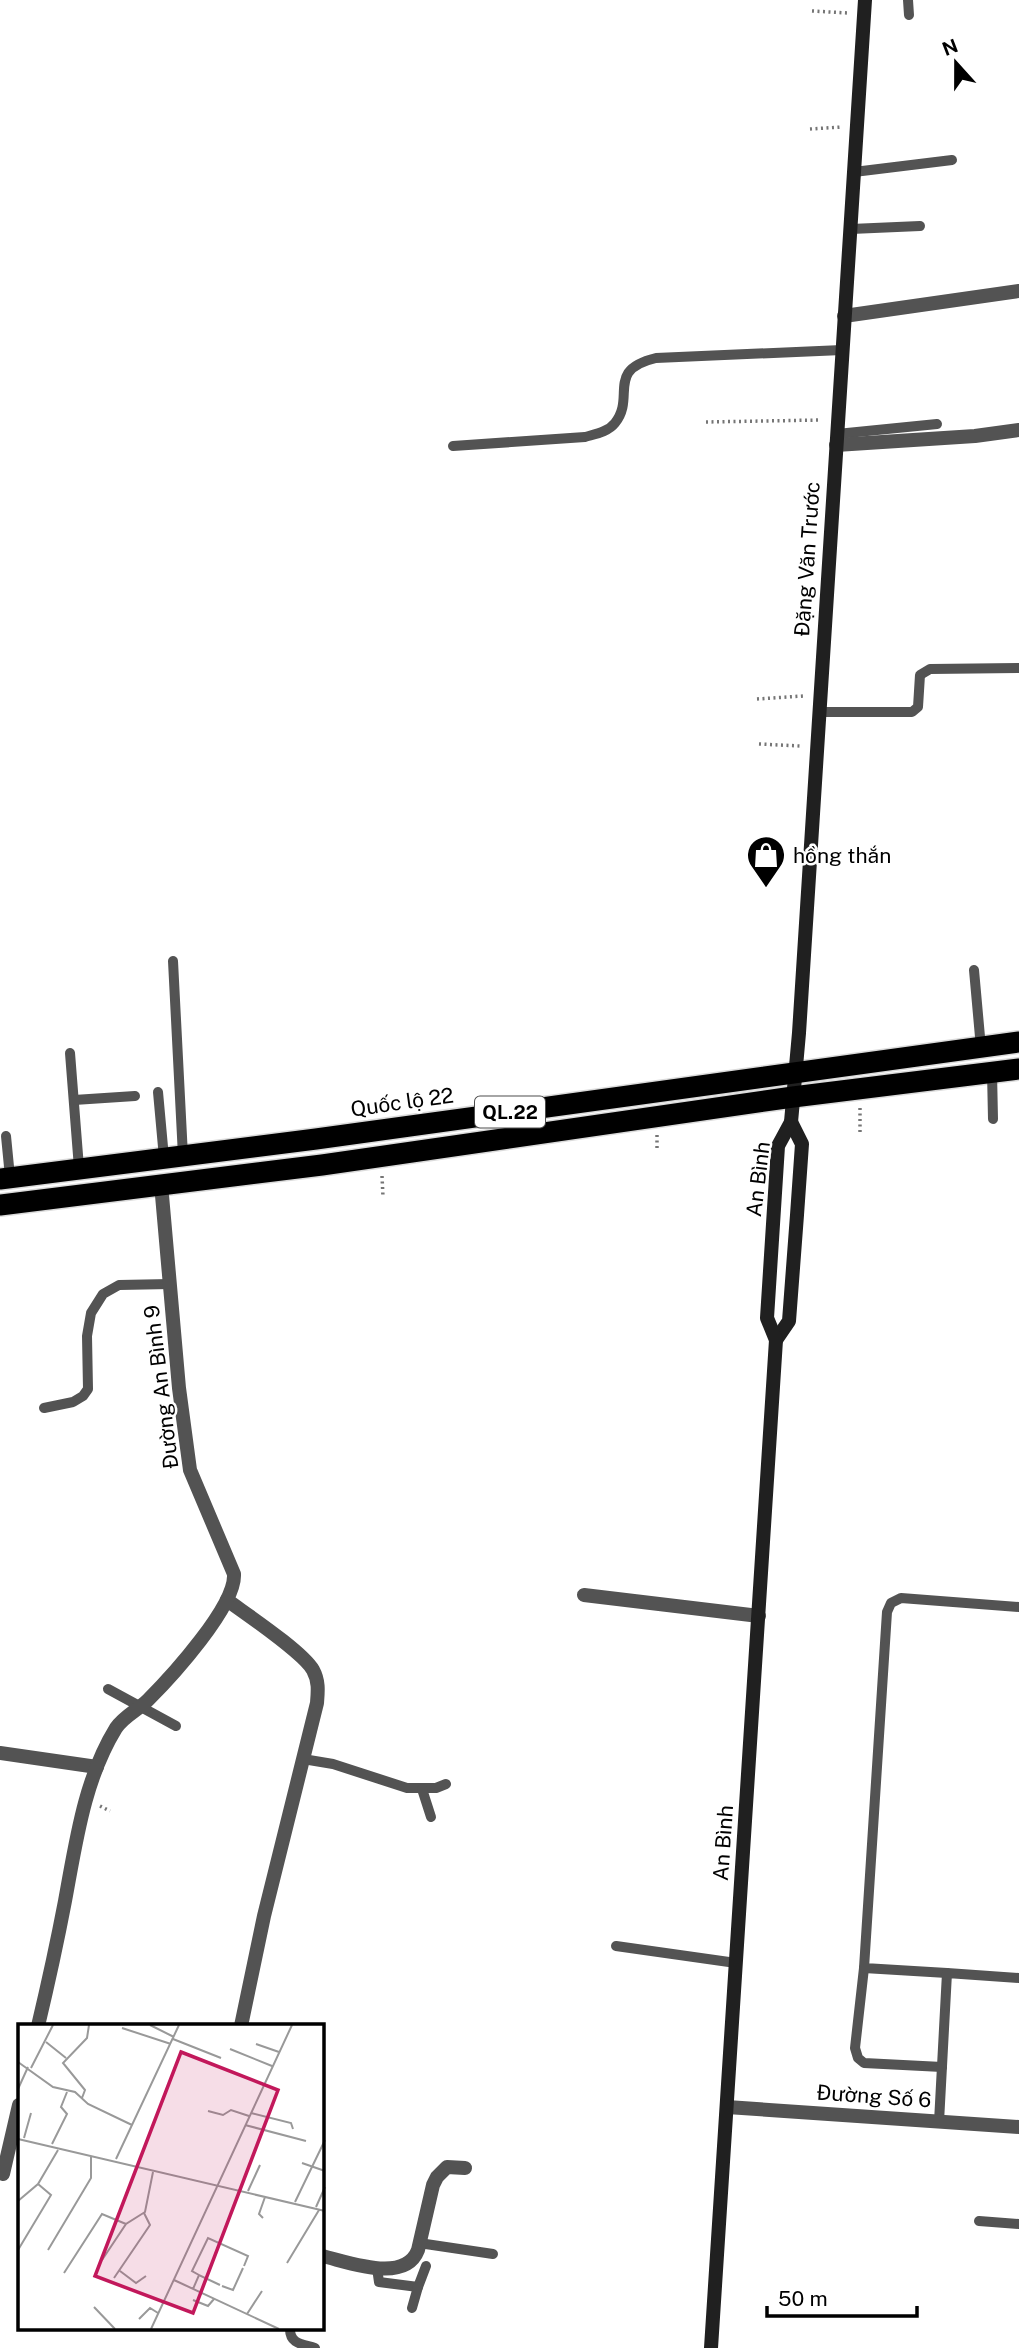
<svg xmlns="http://www.w3.org/2000/svg" width="1019" height="2348" viewBox="0 0 1019 2348" font-family="'Public Sans',sans-serif">
<style>
.lines{fill:none;stroke-linecap:round;stroke-linejoin:round}
.highway-casing{stroke:#dbdbdb;stroke-width:24}
.path{stroke:#757575;stroke-width:3.5;stroke-dasharray:2 3.5;stroke-linecap:butt}
.lane{stroke:#535353;stroke-width:10}
.street{stroke:#535353;stroke-width:14}
.secondary{stroke:#202020;stroke-width:14}
.highway{stroke:#000;stroke-width:21}
.labels{text-anchor:middle;dominant-baseline:central;stroke-width:5;stroke-linejoin:round;paint-order:stroke}
.shield{fill:#fff;stroke:#4c4c4c;stroke-width:2}
.shield-label{font-size:19px;font-weight:bold;fill:#000}
.street-label{font-size:21px;fill:#000;stroke:#fff}
.poi-label{font-size:21px;fill:#000;stroke:#fff;text-anchor:start}
.inset-road{fill:none;stroke:#999;stroke-width:2}
.view{fill:#c2185b;fill-opacity:0.15;stroke:#c2185b;stroke-width:3.5}
.inset-edge{fill:none;stroke:#000;stroke-width:3.5}
</style>
<rect width="100%" height="100%" fill="#fff"/>
<g class="lines">
<defs>
<g id="highway">
<path d="M0 1179 316 1139 1019 1042"/>
<path d="M0 1205 322 1165 793 1097 1019 1069"/>
</g>
</defs>
<use href="#highway" class="highway-casing"/>
<g class="path">
<path d="M812 11 848 13"/>
<path d="M810 129 842 127"/>
<path d="M706 422 821 420"/>
<path d="M757 699 803 696"/>
<path d="M759 744 800 746"/>
<path d="M860 1108V1133"/>
<path d="M657 1135V1151"/>
<path d="M382 1176 383 1197"/>
<path d="M100 1806 110 1811"/>
</g>
<g class="lane">
<path d="M908 0 909 15"/>
<path d="M854 172 952 160"/>
<path d="M851 229 920 226"/>
<path d="M837 434 937 424"/>
<path d="M453 446 585 437C595 434 608 432 615 423 636 397 605 370 656 358L842 350"/>
<path d="M818 712H912L918 707 920 675 930 669 1018 668"/>
<path d="M173 961 183 1156"/>
<path d="M974 970 981 1048"/>
<path d="M70 1053 79 1168"/>
<path d="M992 1072 993 1119"/>
<path d="M158 1092 164 1158"/>
<path d="M74 1100 135 1096"/>
<path d="M6 1136 10 1177"/>
<path d="M44 1408 73 1402 83 1396 88 1389 87 1336 91 1313 103 1294 119 1285 170 1284"/>
<path d="M108 1689 176 1726"/>
<path d="M303 1759 333 1764 407 1788H436L446 1784"/>
<path d="M422 1789 431 1817"/>
<path d="M616 1946 736 1963"/>
<path d="M864 1968 855 2048 858 2058 864 2063 942 2067"/>
<path d="M947 1973 864 1968 887 1612 891 1603 901 1598 1019 1607"/>
<path d="M939 2122 947 1973 1019 1978"/>
<path d="M979 2221 1019 2224"/>
<path d="M419 2243 493 2254"/>
<path d="M377 2268 379 2282 418 2287 426 2266"/>
<path d="M412 2308 418 2287"/>
<path d="M290 2329C290 2344 302 2344 315 2348"/>
</g>
<g class="street">
<path d="M844 316 1019 291"/>
<path d="M836 445 975 436 1019 430"/>
<path d="M584 1595 759 1616"/>
<path d="M227 1600C246 1614 303 1652 313 1670 319 1681 318 1691 317 1703L264 1916 241 2026"/>
<path d="M0 1753 97 1767"/>
<path d="M38 2026C48 1984 57 1943 65 1901 76 1842 84 1780 116 1728 124 1716 138 1710 148 1700 171 1677 236 1606 234 1574L190 1470 179 1388 161 1184"/>
<path d="M727 2107 1019 2127"/>
<path d="M3 2174 19 2105"/>
<path d="M322 2256C349 2262 405 2284 418 2250L433 2185 437 2177 447 2167 465 2168"/>
</g>
<g class="secondary">
<path d="M776 1340 789 1321 797 1215 802 1144 791 1122"/>
<path d="M711 2348 776 1340 767 1318 778 1146 791 1122 799 1033 865 0"/>
</g>
<use href="#highway" class="highway"/>
</g>
<defs>
<symbol id="shop-pin" viewBox="-11 -11 22 30"><path d="M0 17L-7.5 6A9.5 9.5 0 1 1 7.5 6Z" fill="#000" stroke="#fff"/><path d="M-5-2.5h2.3a2.7 3.5 0 0 1 5.4 0H5L5.5 6h-11ZM-1.5-2.5h3a1.5 2.3 0 0 0-3 0Z" fill="#fff"/></symbol>
</defs>
<g fill-rule="evenodd">
<use href="#shop-pin" x="744" y="833" width="44" height="60"/>
</g>
<g class="labels">
<rect class="shield" x="475" y="1096.5" width="70" height="31" rx="5"/>
<g class="shield-label">
<text x="510" y="1112">QL.22</text>
</g>
<g class="street-label">
<text transform="translate(807 559) rotate(-86)">Đặng Văn Trước</text>
<text transform="translate(402 1102) rotate(-8)">Quốc lộ 22</text>
<text transform="translate(758 1179) rotate(-83)">An Bình</text>
<text transform="translate(161 1387) rotate(-97)">Đường An Bình 9</text>
<text transform="translate(723 1843) rotate(-86)">An Bình</text>
<text transform="translate(874 2096) rotate(4)">Đường Số 6</text>
</g>
<g class="poi-label">
<text x="793" y="855">hồng thắn</text>
</g>
</g>
<g transform="translate(18 2024)">
<rect width="306" height="306" fill="#fff"/>
<path class="inset-road" d="M132 1 156 13M104 4 153 20M155 15 203 34M28 18 48 34M238 20 261 28M212 25 254 42M0 38 35 63 57 68 70 80 114 101M13 44 35 1M0 65 10 43M64 74 67 66 45 39 69 14 71 1M190 87 205 91 213 86 231 92M233 89 273 99 275 105M227 101 288 117M6 114 13 89M0 115 307 187M34 120 49 90 43 83 49 68M98 135 161 1M284 139 307 147M230 167 242 141M0 177 20 160 40 126M277 178 307 116M298 183 307 163M245 194 241 190 247 173M0 226 33 171 20 160M30 226 73 154V133M84 236 108 200 127 188 135 148M269 239 301 186M102 247 118 259 128 252M46 249 84 190 108 200M181 251 174 247 190 214 230 232 226 242M96 254 132 201 126 189M156 256 261 305M204 262 215 266 225 244M175 265 181 251 202 261M175 276 190 282 196 275M76 283 97 305M229 290 244 267M121 295 132 284 140 289M133 305 274 1"/>
<path class="view" d="M163 28 260 66 175 289 77 252Z"/>
<rect width="306" height="306" class="inset-edge"/>
</g>
<g transform="translate(956 63) rotate(339)" stroke="#ffffff" stroke-width="5" paint-order="stroke">
<path d="M0-5L12 26L0 18L-12 26Z" fill="#000000"/>
<text y="-10" font-size="19" font-weight="bold" text-anchor="middle" fill="#000000">N</text>
</g>
<path d="M767 2306v10h150v-10" fill="none" stroke="#000000" stroke-width="3.5"/>
<text x="778" y="2306" font-size="21" fill="#000000" stroke="#ffffff" stroke-width="5" paint-order="stroke">50 m</text>
</svg>
